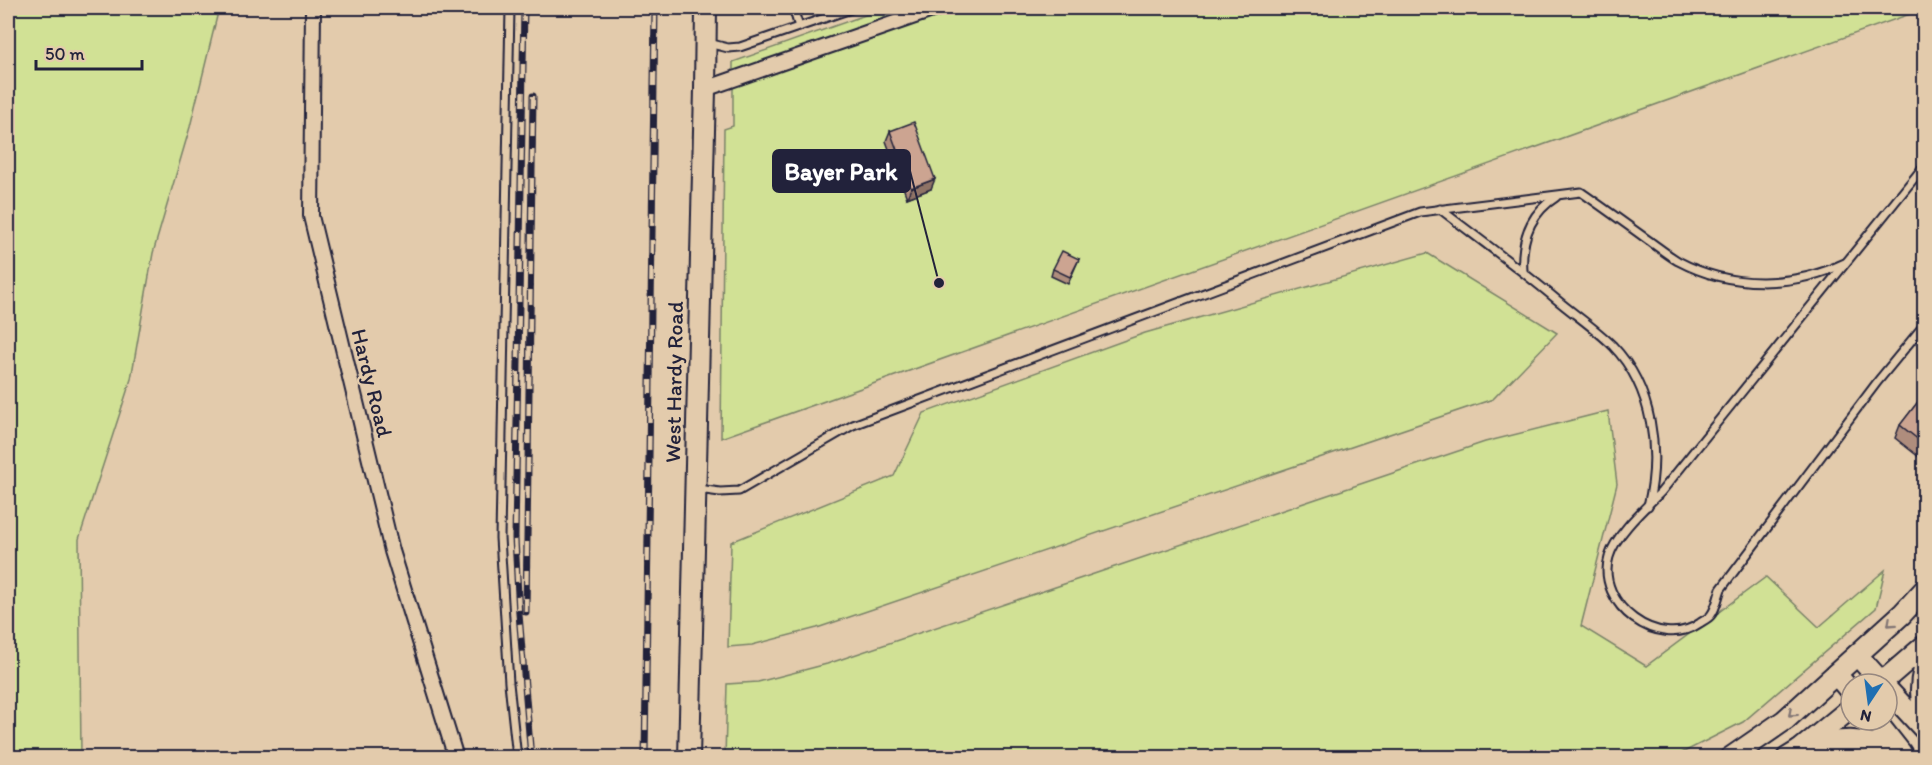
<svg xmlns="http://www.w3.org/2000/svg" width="1932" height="765" viewBox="0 0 1932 765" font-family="Itim,sans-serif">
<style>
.green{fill:#d1e195;stroke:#7a8268;stroke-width:1.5}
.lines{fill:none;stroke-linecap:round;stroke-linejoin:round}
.service-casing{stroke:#22223b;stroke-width:11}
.minor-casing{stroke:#22223b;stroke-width:18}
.secondary-casing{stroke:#22223b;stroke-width:24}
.service{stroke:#e3cbac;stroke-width:7}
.minor{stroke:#e3cbac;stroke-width:14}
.secondary{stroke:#e3cbac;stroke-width:20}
.rail-casing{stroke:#22223b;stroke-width:7}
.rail{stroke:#e3cbac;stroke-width:4.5;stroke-dasharray:14;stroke-linecap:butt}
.wall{fill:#af8d7d;stroke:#22223b;stroke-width:1.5}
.shaded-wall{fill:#8f7366;stroke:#22223b;stroke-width:1.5}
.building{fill:#cca491;stroke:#22223b;stroke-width:1.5}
.oneway{stroke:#827674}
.labels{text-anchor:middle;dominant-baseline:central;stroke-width:4.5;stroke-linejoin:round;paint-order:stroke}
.street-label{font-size:22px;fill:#22223b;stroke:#e3cbac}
.leader{fill:none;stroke:#22223b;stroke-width:2}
.callout-dot{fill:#22223b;stroke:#e3cbac;stroke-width:2}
.callout{fill:#22223b;stroke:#22223b;stroke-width:2}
.callout-label{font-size:24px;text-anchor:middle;font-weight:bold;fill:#fff}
</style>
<rect width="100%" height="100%" fill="#e3cbac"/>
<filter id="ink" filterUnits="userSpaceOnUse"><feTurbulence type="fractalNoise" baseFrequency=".0167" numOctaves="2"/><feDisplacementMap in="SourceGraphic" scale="12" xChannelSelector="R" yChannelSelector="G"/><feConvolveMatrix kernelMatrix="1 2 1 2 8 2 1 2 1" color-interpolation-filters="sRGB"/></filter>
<g filter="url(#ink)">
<g class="green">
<path d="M8 8H219L190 127 153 253 131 379 79 539 81 757H8Z"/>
<path d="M885 8H1924V9L721 438 724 129 733 126V62Z"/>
<path d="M1427 253 1557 333 1493 399 817 628 752 645 728 647 731 542 894 476 924 413 1145 333Z"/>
<path d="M1608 411 1617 484 1581 626 1646 666 1766 577 1819 627 1885 570 1876 608 1743 722 1674 757 725 758 727 684 758 682 827 664 1485 442Z"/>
</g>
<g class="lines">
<defs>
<g id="service">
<path d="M510 8 500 538 509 683 517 758"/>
<path d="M793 8 799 27"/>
<path d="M708 43 728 48 740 47 854 8"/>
<path d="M1924 166 1661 492C1645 508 1615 535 1609 557 1595 604 1659 652 1700 623 1703 621 1709 618 1711 615 1716 609 1718 597 1721 589L1878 381 1924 325"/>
<path d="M1440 209C1479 239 1519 268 1556 299 1575 315 1596 329 1613 346 1653 388 1661 452 1648 506"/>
<path d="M1523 271C1521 241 1529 214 1556 197"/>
<path d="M698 489 720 492 739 491 853 425 1420 212 1581 192C1604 208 1626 224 1648 240 1658 247 1668 255 1678 261 1731 289 1792 288 1845 263"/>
</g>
<g id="minor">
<path d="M313 8 311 216 392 551 456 758"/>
<path d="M705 89 938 8"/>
</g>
<g id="secondary">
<path d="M1857 655 1883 684"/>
<path d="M1924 669C1920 683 1920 698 1924 712"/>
<path d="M1836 674 1851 692"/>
<path d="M1880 684 1924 646"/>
<path d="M1887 689 1924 729"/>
<path d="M1875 720 1901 753"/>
<path d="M1800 750C1841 738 1866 735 1903 758"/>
<path d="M689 758 705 89 706 8"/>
<path d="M1730 758 1785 720 1902 614 1924 590"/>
<path d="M1787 758 1800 750 1851 708"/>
</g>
</defs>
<use href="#service" class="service-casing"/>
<use href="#minor" class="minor-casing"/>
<use href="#secondary" class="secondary-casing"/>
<use href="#service" class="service"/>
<use href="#minor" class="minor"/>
<use href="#secondary" class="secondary"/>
<defs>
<g id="rail">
<path d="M524 8 515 538 519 614 531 758"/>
<path d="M526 612 533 96"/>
<path d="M645 758 655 8"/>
</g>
</defs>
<use href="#rail" class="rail-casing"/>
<use href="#rail" class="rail"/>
</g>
<g class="wall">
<path d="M890 131 931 189 907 198 886 141Z"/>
<path d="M1079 259 1068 284 1051 276 1053 269Z"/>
<path d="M1924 394V461L1895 438 1900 425Z"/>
</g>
<path class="shaded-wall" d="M935 179 931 189 907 198 911 188Z"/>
<g class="building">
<path d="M914 122 935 179 911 188 890 131Z"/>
<path d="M1062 251 1079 259 1070 277 1053 269Z"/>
<path d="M1924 394V444L1900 425Z"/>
</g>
<defs><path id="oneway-chevron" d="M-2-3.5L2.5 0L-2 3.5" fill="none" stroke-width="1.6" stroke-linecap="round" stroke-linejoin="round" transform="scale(1.5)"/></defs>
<g class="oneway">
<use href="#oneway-chevron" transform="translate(1891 623) rotate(138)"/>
<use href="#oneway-chevron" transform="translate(1792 713) rotate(138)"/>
</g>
</g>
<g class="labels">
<g class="street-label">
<text transform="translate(674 382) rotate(-89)">West Hardy Road</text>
<text transform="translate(372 383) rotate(76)">Hardy Road</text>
</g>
</g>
<path class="leader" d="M939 283L910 171"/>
<circle class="callout-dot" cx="939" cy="283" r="6"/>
<rect class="callout" x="773" y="150" width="137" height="42" rx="6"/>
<g class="callout-label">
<text x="841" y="180">Bayer Park</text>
</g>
<rect width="1932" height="765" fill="none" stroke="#e3cbac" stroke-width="30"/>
<rect x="15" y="15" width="1902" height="735" fill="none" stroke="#22223b" stroke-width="2" filter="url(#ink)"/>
<g transform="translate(1869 702) rotate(193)"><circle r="28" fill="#e3cbac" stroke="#96877f" stroke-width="1.5"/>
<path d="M0-4.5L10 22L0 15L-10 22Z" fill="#1f6fb2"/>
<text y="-9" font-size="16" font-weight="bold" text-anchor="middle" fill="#22223b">N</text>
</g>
<path d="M36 60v9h106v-9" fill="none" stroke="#22223b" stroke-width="3"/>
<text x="45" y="60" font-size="18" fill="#22223b" stroke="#e3cbac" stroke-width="4.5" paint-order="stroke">50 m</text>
</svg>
